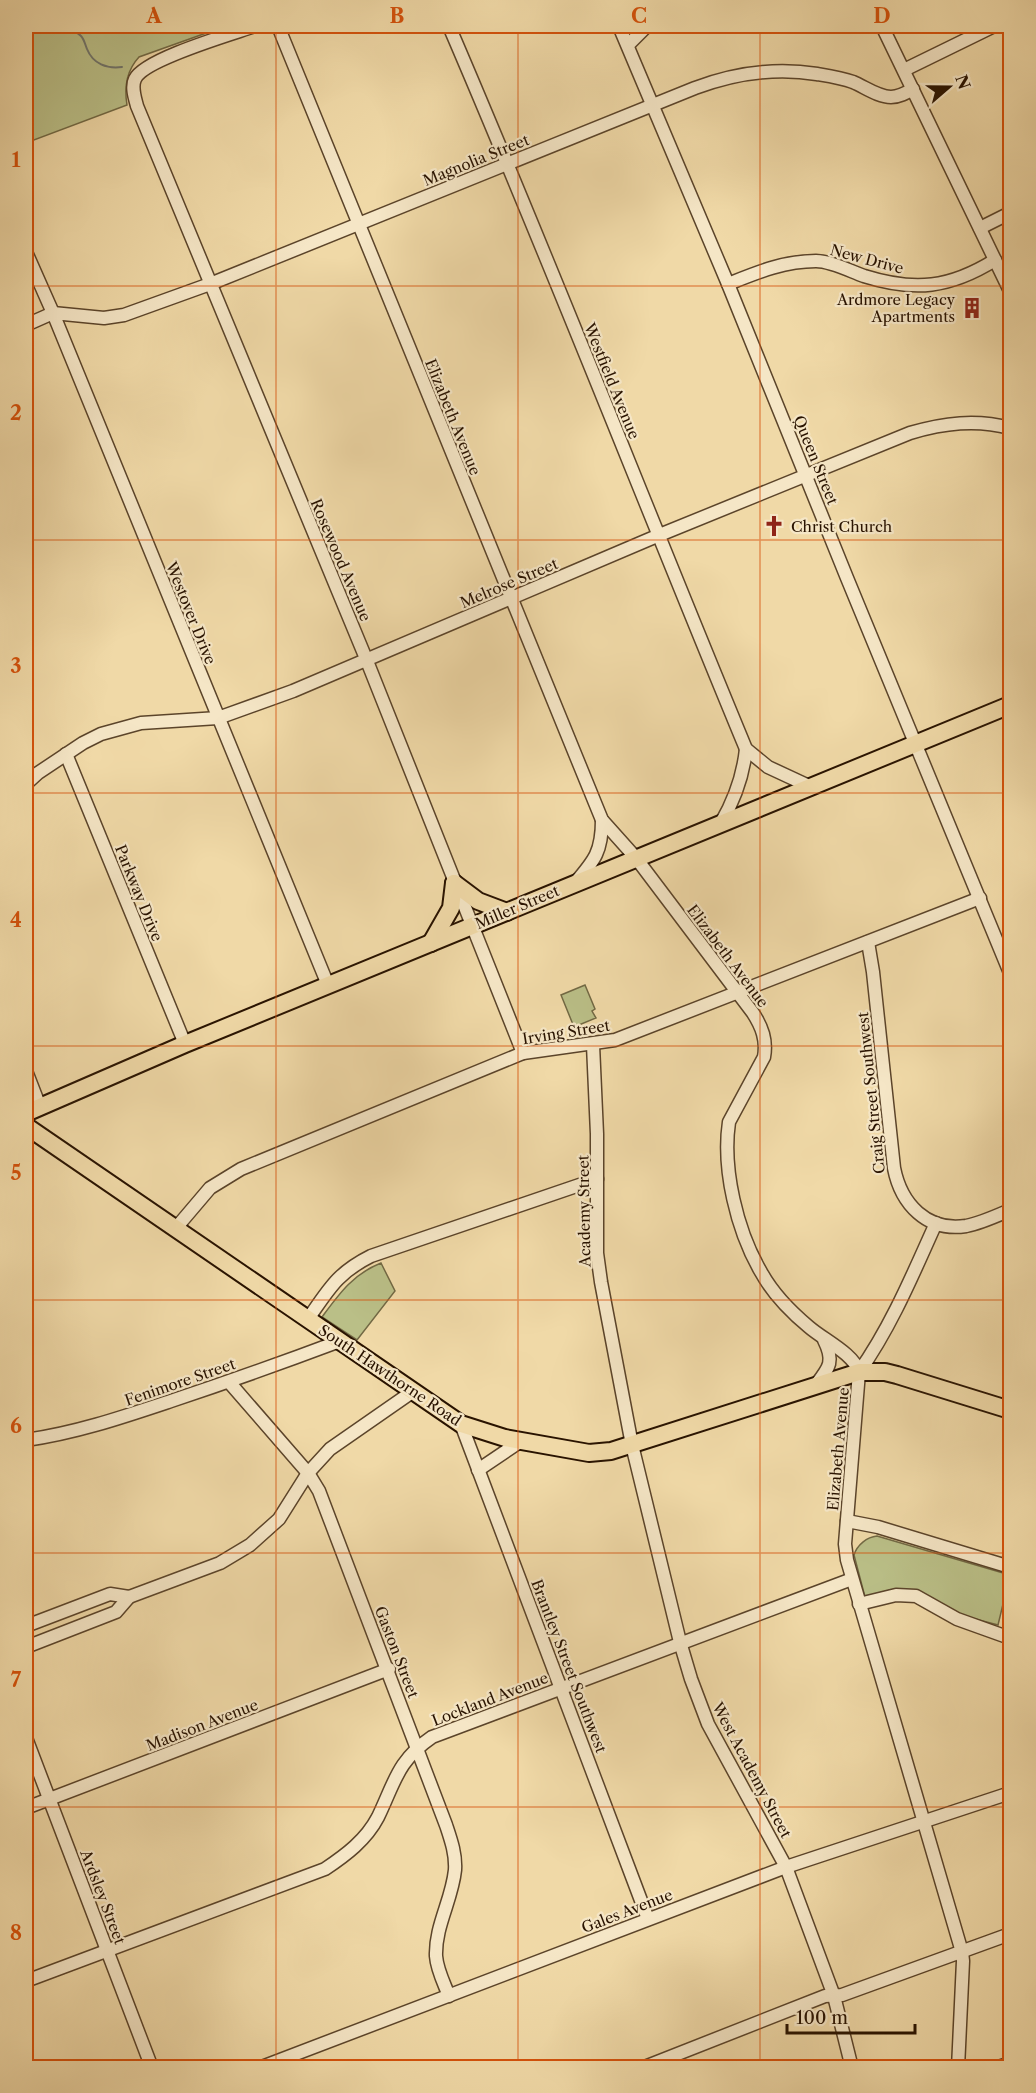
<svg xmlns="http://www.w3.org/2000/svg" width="1036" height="2093" viewBox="0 0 1036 2093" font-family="'Libre Caslon Text',serif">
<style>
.green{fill:#babf87;stroke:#726944;stroke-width:1.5}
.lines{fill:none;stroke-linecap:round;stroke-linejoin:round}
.stream{stroke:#70756c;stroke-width:2}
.minor-casing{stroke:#5b442a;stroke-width:15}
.major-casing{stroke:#291300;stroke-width:20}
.minor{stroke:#f5e6c6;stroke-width:12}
.major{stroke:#f0d9a7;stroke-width:16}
.grid{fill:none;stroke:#d5520b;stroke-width:1.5;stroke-opacity:0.55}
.labels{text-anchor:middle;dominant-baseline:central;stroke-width:4.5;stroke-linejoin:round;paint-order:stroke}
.street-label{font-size:15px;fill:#291300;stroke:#f5e6c6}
.poi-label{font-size:15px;fill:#291300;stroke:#f5e6c6;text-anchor:end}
.neatline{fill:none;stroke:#d5520b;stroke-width:2}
.grid-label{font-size:20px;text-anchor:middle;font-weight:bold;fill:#d5520b}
</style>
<rect width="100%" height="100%" fill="#f0d9a7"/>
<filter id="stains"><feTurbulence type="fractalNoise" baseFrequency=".00333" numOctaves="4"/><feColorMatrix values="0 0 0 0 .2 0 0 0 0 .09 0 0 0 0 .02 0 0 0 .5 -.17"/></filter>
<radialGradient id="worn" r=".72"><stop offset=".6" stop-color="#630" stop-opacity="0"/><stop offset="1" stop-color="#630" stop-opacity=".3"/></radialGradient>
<g class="green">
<path d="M26 26H226L139 57C126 71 124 87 127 105L26 143Z"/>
<path d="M585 985 595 1009 592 1011 596 1018 574 1027 561 995Z"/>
<path d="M381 1263 395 1291 357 1340 322 1317C339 1294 353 1274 381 1263Z"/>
<path d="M877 1536 1010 1575 998 1625 964 1616 914 1591 890 1590 865 1597 854 1555C857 1545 867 1537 877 1536Z"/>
</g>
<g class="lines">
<path class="stream" d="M49 26C59 27 73 28 81 36 84 39 85 44 87 49 93 64 107 69 122 67"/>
<defs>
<g id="minor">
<path d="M255 26C232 34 144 59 135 79 131 87 135 98 137 106L367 661 523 1053"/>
<path d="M278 26 602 820 636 858 753 1013C762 1027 767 1040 764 1057L729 1122C722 1169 737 1231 761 1272 773 1294 791 1312 809 1327 824 1340 854 1354 859 1372L845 1544 847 1560 962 1952 963 1961 958 2068"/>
<path d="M449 26C552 265 646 508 746 749L768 767 811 787"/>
<path d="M619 26 728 284 847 578 1010 973"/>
<path d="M882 26 1010 291"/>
<path d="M628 45 647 26"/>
<path d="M904 70 994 26"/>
<path d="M980 228 1010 213"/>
<path d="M26 252 53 313 328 985"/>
<path d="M728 284C758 272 784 261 816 261 831 261 850 271 864 276 915 292 950 288 995 260"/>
<path d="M26 325 53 313 104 318 124 315 210 284 695 88C735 73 774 67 817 74 829 76 842 78 853 82 865 87 878 97 891 97 899 97 906 93 913 89"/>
<path d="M66 754 185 1044"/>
<path d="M26 784 38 773 83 743 101 734 141 723 218 718 293 691 657 536 910 433C944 423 976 419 1010 428"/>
<path d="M721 823C735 799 743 777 746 749"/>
<path d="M575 883C595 860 602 851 602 820"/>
<path d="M868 942 873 972 894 1168C901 1204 927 1232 966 1226 981 1223 996 1216 1010 1210"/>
<path d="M593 1045 597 1134V1253L601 1282 632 1445 680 1642 691 1679 708 1724 786 1867 834 1996 852 2068"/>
<path d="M26 1071 40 1107"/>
<path d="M176 1228 210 1188 241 1169 523 1053 615 1040 980 898"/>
<path d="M308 1319C329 1289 337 1273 371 1256L597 1179"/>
<path d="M859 1372C891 1327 913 1274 936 1223"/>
<path d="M229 1382 308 1473 319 1491 446 1825C451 1840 456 1854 455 1870 452 1900 435 1926 436 1956 437 1970 444 1983 449 1996"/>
<path d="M815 1386C829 1368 835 1362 824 1340"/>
<path d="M461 1424 648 1919"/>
<path d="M26 1440C76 1433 123 1417 171 1401 228 1382 284 1362 340 1341"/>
<path d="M478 1470 521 1441"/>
<path d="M847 1521 878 1527 1010 1567"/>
<path d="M859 1604 896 1595 916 1596 957 1619 1010 1638"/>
<path d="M26 1626 110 1594 129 1597 220 1563 250 1545 279 1519 308 1473 330 1449 412 1392"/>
<path d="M26 1647 116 1612 129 1597"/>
<path d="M26 1738 152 2068"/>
<path d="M26 1808 389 1669"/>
<path d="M26 1981 325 1869C346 1855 366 1840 378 1817 395 1782 397 1761 432 1737L852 1579"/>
<path d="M259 2068 786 1867 1010 1793"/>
<path d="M642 2068 825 1996 842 1995 1010 1934"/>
<path d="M995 2068 1010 2063"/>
</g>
<g id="major">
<path d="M454 883 478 901 507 912"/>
<path d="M431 943 451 908 454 883"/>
<path d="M26 1113 185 1044 1010 705"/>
<path d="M26 1126 461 1424 505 1438 589 1453 611 1451 859 1372H885L897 1375 1010 1410"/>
</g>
</defs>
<use href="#minor" class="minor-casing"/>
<use href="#major" class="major-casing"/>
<use href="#minor" class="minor"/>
<use href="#major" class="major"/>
</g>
<path class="grid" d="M276 26V2068M518 26V2068M760 26V2068M26 286H1010M26 540H1010M26 793H1010M26 1046H1010M26 1300H1010M26 1553H1010M26 1807H1010"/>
<defs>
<symbol id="building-bare" viewBox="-9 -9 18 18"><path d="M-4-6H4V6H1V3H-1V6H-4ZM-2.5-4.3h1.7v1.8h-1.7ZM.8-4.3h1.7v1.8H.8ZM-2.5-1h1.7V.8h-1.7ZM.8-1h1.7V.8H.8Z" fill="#8f2418" stroke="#f5e6c6" stroke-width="2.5" paint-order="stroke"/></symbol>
<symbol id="church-bare" viewBox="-9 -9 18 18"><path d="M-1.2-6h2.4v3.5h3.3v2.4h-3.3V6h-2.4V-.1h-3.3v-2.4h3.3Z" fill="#8f2418" stroke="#f5e6c6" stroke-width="2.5" paint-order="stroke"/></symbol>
</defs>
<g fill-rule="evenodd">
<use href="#building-bare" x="957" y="293" width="30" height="30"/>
<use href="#church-bare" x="759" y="511" width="30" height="30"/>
</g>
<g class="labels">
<g class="street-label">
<text transform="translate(476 160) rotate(-22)">Magnolia Street</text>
<text transform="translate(867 259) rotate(15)">New Drive</text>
<text transform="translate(612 381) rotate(68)">Westfield Avenue</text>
<text transform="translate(453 417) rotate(68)">Elizabeth Avenue</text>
<text transform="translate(816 460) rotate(68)">Queen Street</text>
<text transform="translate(341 560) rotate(67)">Rosewood Avenue</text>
<text transform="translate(509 583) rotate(-23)">Melrose Street</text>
<text transform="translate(191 613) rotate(68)">Westover Drive</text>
<text transform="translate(139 893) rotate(68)">Parkway Drive</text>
<text transform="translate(517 907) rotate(-23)">Miller Street</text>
<text transform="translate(728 956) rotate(53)">Elizabeth Avenue</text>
<text transform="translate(566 1032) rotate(-9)">Irving Street</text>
<text transform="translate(871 1093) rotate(-96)">Craig Street Southwest</text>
<text transform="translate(584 1211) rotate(-91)">Academy Street</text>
<text transform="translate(390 1375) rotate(34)">South Hawthorne Road</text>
<text transform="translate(180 1382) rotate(-19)">Fenimore Street</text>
<text transform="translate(838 1449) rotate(-85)">Elizabeth Avenue</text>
<text transform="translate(397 1652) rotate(69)">Gaston Street</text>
<text transform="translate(569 1666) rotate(69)">Brantley Street Southwest</text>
<text transform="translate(490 1699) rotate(-21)">Lockland Avenue</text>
<text transform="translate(202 1725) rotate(-21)">Madison Avenue</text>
<text transform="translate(752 1770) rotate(62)">West Academy Street</text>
<text transform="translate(103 1897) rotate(69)">Ardsley Street</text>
<text transform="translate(627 1911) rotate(-21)">Gales Avenue</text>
</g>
<g class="poi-label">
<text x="955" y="299">Ardmore Legacy<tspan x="955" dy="17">Apartments</tspan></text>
<text x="791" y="526" text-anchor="start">Christ Church</text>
</g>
</g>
<rect width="1036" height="2093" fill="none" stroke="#f0d9a7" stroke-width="66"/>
<g transform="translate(949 87) rotate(70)" stroke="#f5e6c6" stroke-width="4.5" paint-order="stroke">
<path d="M0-4.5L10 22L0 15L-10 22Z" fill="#291300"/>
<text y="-9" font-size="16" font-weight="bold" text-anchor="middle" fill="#291300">N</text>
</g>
<path d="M787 2024v9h128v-9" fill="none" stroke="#291300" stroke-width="3"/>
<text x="796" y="2024" font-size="18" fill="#291300" stroke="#f5e6c6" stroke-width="4.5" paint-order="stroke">100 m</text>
<rect x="33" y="33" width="970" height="2027" class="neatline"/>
<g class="grid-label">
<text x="154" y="23">A</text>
<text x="397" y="23">B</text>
<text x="639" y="23">C</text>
<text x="882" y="23">D</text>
<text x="16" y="167">1</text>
<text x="16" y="420">2</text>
<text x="16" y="673">3</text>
<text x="16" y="927">4</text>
<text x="16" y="1180">5</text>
<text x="16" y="1433">6</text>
<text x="16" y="1687">7</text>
<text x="16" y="1940">8</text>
</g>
<rect width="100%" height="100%" filter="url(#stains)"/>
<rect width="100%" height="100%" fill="url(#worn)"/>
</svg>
